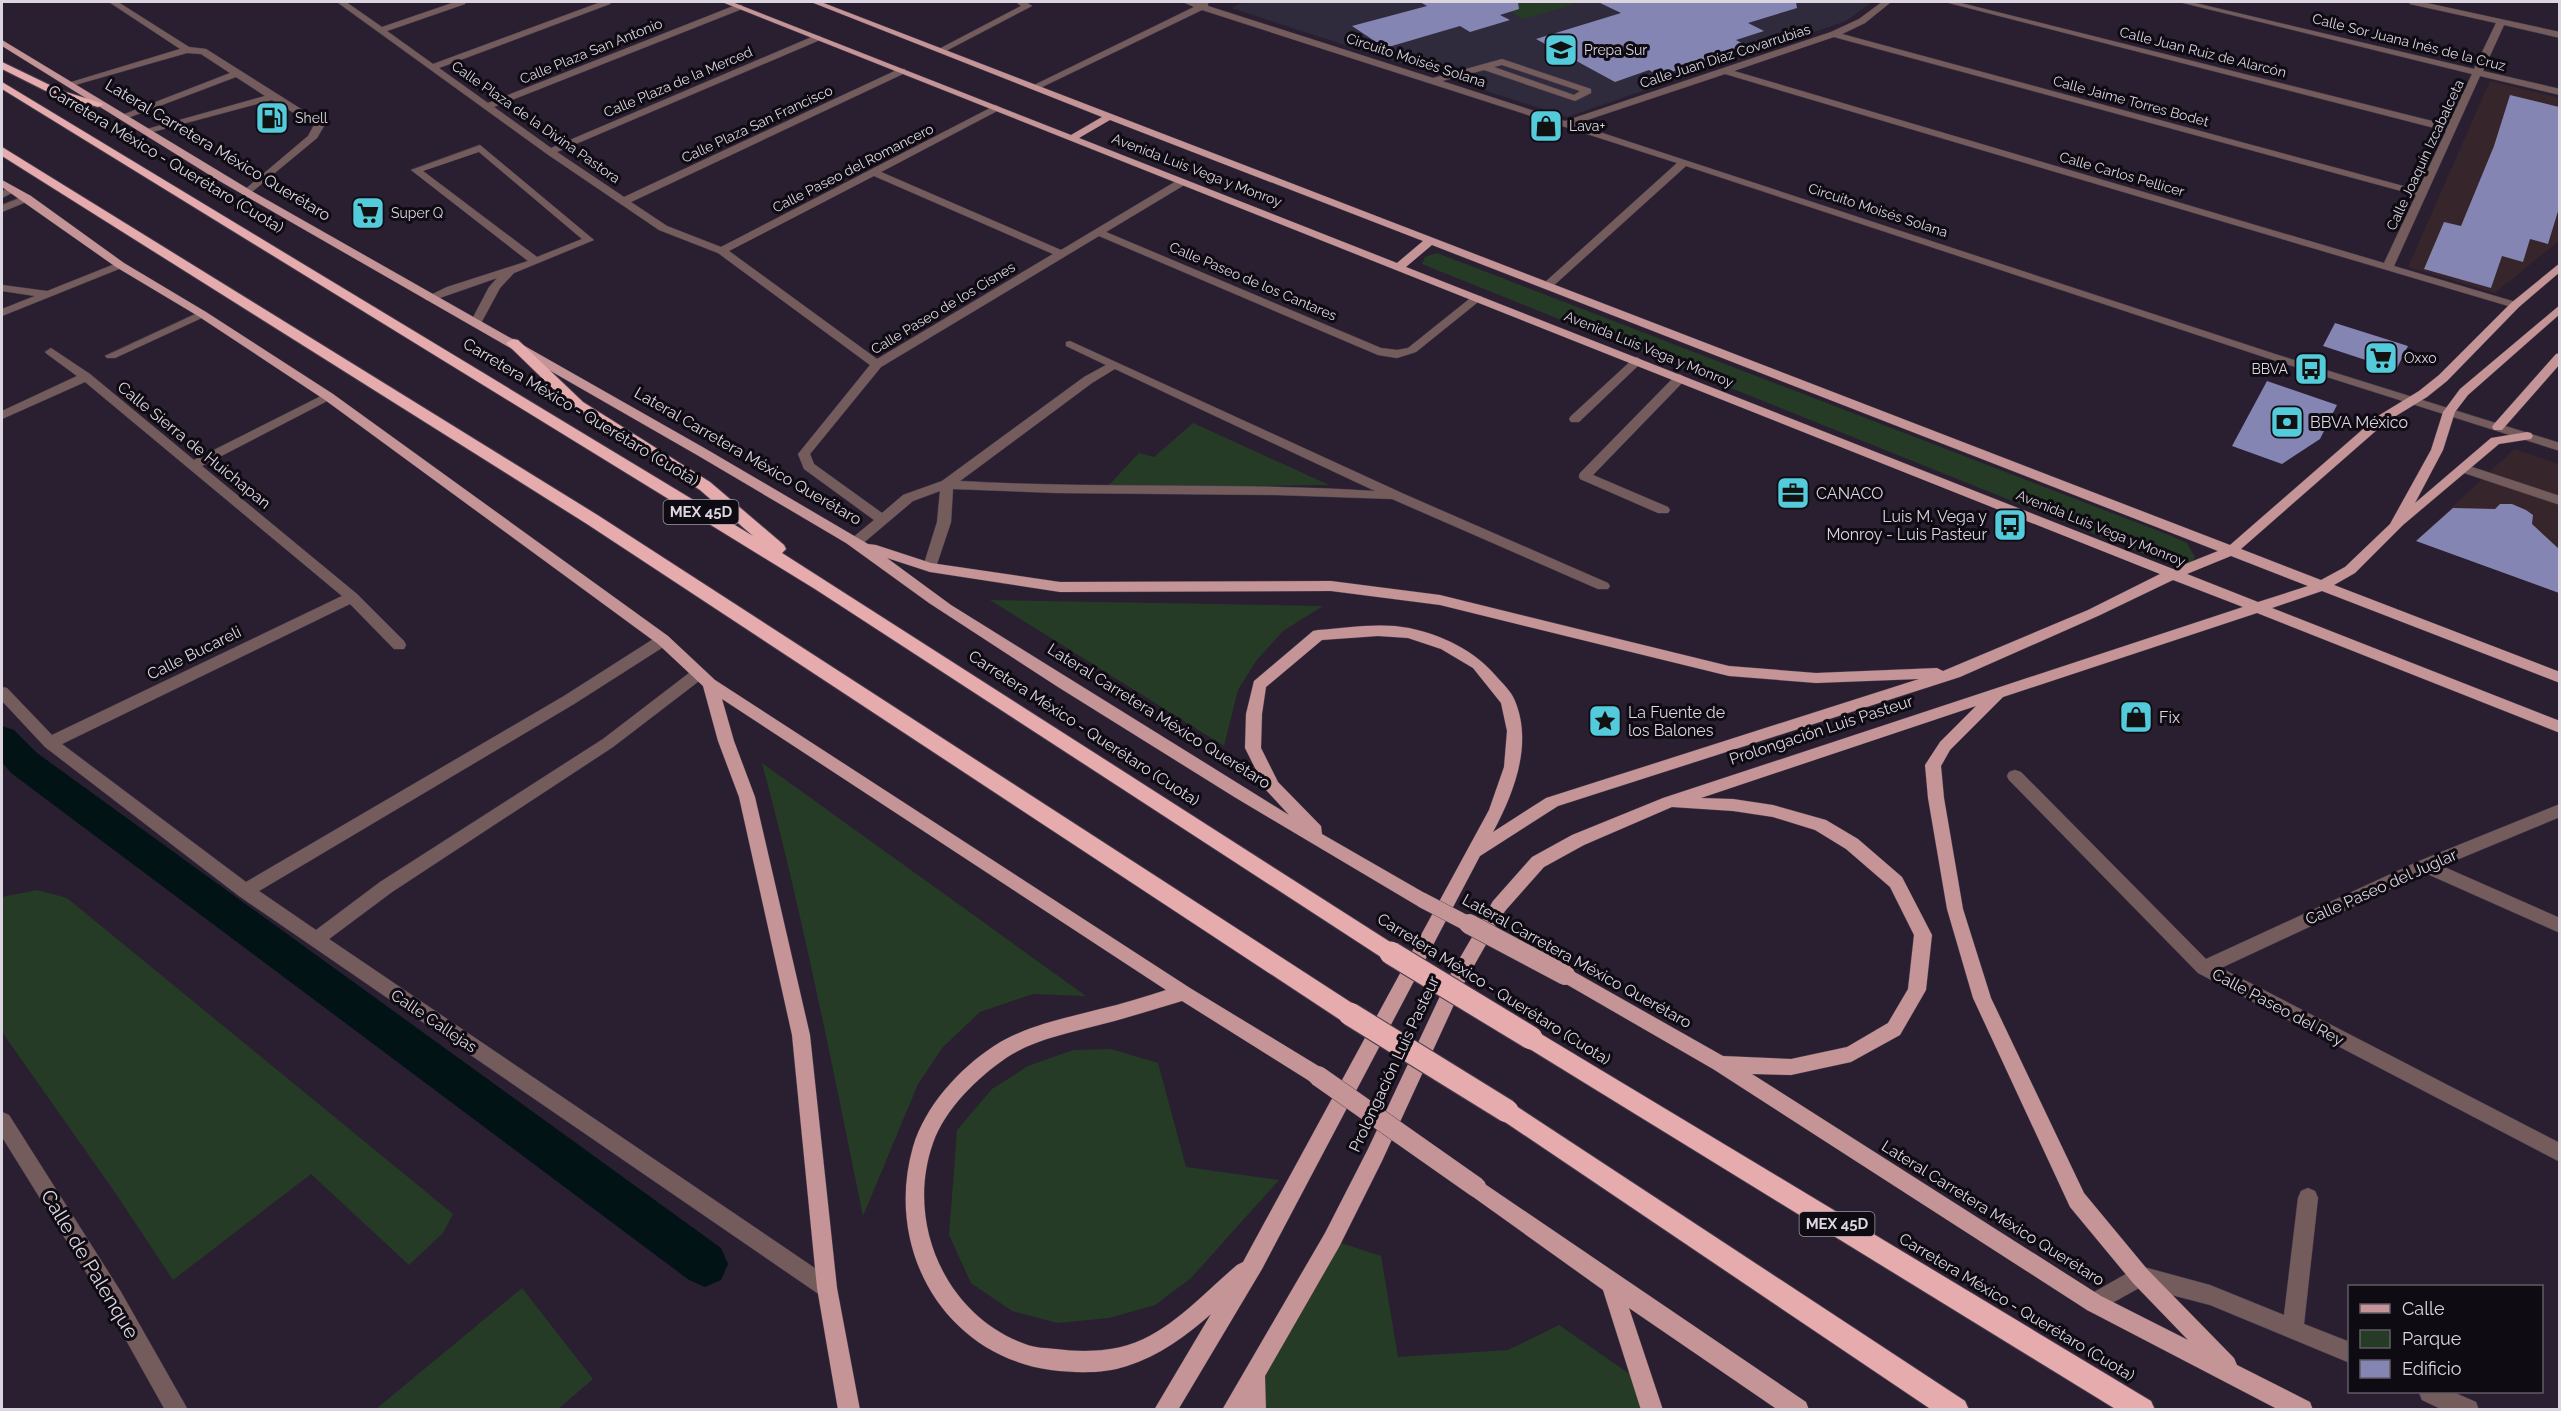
<svg xmlns="http://www.w3.org/2000/svg" width="2561" height="1411" viewBox="0 0 2561 1411" font-family="Raleway,sans-serif">
<style>
.commercial{fill:#37252c}
.education{fill:#302b3c}
.green{fill:#253b26}
.lines{fill:none;stroke-linecap:round;stroke-linejoin:round}
.canal{fill:#011315;fill-rule:evenodd}
.building{fill:#8485b3}
.minor-casing{stroke:#463c4d;stroke-width:1}
.major-casing{stroke:#463c4d;stroke-width:1}
.highway-casing{stroke:#463c4d;stroke-width:2}
.minor{fill:#745c5d;fill-rule:evenodd}
.major{fill:#c59496;fill-rule:evenodd}
.highway{fill:#e5abad;fill-rule:evenodd}
.major-bridge-far1-casing{stroke:#463c4d;stroke-width:16;stroke-linecap:butt}
.major-bridge-casing{stroke:#463c4d;stroke-width:21;stroke-linecap:butt}
.highway-bridge-casing{stroke:#463c4d;stroke-width:25;stroke-linecap:butt}
.major-bridge-far1{stroke:#c59496;stroke-width:15}
.major-bridge{stroke:#c59496;stroke-width:20}
.highway-bridge{stroke:#e5abad;stroke-width:23}
.labels{text-anchor:middle;dominant-baseline:central;stroke-width:6;stroke-linejoin:round;paint-order:stroke}
.far-street-label{font-size:14px;fill:#dcd6e1;stroke:#0f0b13}
.far-poi-label{font-size:14px;fill:#dcd6e1;stroke:#0f0b13;text-anchor:start}
.shield{fill:#0f0b13;stroke:#9e99a3;stroke-width:1.5}
.shield-label{font-size:15px;font-weight:bold;fill:#dcd6e1}
.street-label{font-size:16px;fill:#dcd6e1;stroke:#0f0b13}
.poi-label{font-size:16px;fill:#dcd6e1;stroke:#0f0b13;text-anchor:start}
.near-street-label{font-size:20px;fill:#dcd6e1;stroke:#0f0b13}
</style>
<rect width="100%" height="100%" fill="#291f31"/>
<g class="commercial">
<path d="M2490 81 2559 98V241L2495 293 2408 267Z"/>
<path d="M2514 449 2559 464V593L2416 541Z"/>
</g>
<path class="education" d="M1244 2H1872L1846 21 1567 117 1231 8Z"/>
<g class="green">
<path d="M1492 2H1574L1578 3 1524 19Z"/>
<path d="M1437 253 2169 535 2187 543 2195 557C2189 569 2180 566 2169 564L1422 264 1425 257Z"/>
<path d="M1193 423 1329 485 1106 488 1139 453 1154 457Z"/>
<path d="M990 600 1323 606 1283 631 1256 661 1238 690 1224 746Z"/>
<path d="M762 763 1086 996 1033 994 980 1012 943 1047 918 1084 863 1216C832 1064 802 912 762 763Z"/>
<path d="M37 890 67 898 453 1214 443 1233 409 1265 311 1174 173 1280 114 1191 2 1032V897Z"/>
<path d="M1111 1049 1158 1063 1186 1167 1279 1180 1191 1278 1155 1305 1109 1318 1057 1323 1012 1311 971 1283 949 1235 957 1130 992 1089 1028 1066 1073 1050Z"/>
<path d="M1332 1240 1381 1256 1398 1357 1508 1350 1559 1325 1644 1384 1652 1409H1255L1254 1370Z"/>
<path d="M522 1288 593 1379 558 1409H376Z"/>
</g>
<g class="lines">
<path class="canal" d="M2 726 14 730 37 753 721 1248 728 1264 721 1280 705 1287 689 1280 11 773 2 762Z"/>
</g>
<g class="building">
<path d="M1420 2H1518L1519 9 1500 15 1510 20 1470 32 1460 26 1385 48 1352 26 1427 6Z"/>
<path d="M1598 2H1796L1797 8 1748 23 1764 31 1736 40 1749 47 1659 76 1649 70 1615 82 1536 39 1621 13Z"/>
<path d="M2510 95 2559 107V208L2548 244 2530 239 2523 262 2502 256 2491 288 2424 269 2444 222 2461 226 2494 146Z"/>
<path d="M2335 323 2408 346 2396 370 2323 346Z"/>
<path d="M2267 381 2337 405 2320 439 2282 464 2232 446Z"/>
<path d="M2500 504H2512L2526 510 2533 515 2532 524 2559 549V593L2416 541 2453 508 2495 509Z"/>
</g>
<g class="lines">
<defs>
<g id="minor">
<path d="M109 2H118L189 47 206 49 320 121 324 126 317 138 247 196 243 195V191L308 136 314 125 272 100 145 134 140 131 265 96 236 77 125 119 117 117 230 73 201 54 187 53 68 87V83L180 49Z"/>
<path d="M337 2H346L382 27 455 2H466L465 4 387 31 433 64 601 2H611L610 4 439 68 488 103 736 5H742V9L494 107 551 148 814 36H820V40L557 152 624 197 899 69H905V73L631 202 667 226 721 247 996 105 1001 108 999 110 881 172 1061 250 1178 180H1186V184L1106 232 1381 348 1397 350 1408 348 1473 296H1481L1483 298 1416 352 1397 358 1378 355 1099 236 881 367 810 454 814 464 882 513 903 495 942 481 1084 377 1106 365 1066 346V342L1070 341 1404 494 1608 583 1610 586 1608 589H1598L1392 499 1277 495 1057 493 953 489 951 522 935 570 930 572 923 567 937 522 940 491 913 501 861 545H851L849 542 851 539 874 520 804 469 798 454 870 365 718 253 659 230 547 154ZM874 176 1053 254 877 359 729 251ZM1115 369 1375 491C1237 482 1098 489 960 481L1092 383Z"/>
<path d="M1016 2H1026L1032 6 944 52 937 50 1021 6Z"/>
<path d="M1183 2 1208 3V6L1433 78 1502 59 1591 89V93L1575 101 1484 70 1442 81 1565 121 1831 32 1859 19 1882 2H1891L1865 23 1842 34 2418 190 2446 131 1945 2H1957L2448 125 2472 74 2179 2H2191L2474 69 2496 23 2410 4 2409 2H2422L2560 32V38L2504 25 2483 71 2560 89V95L2480 76 2394 266 2519 303 2521 305 2515 308 1725 74 1575 124 2275 354 2560 443V451L2267 358 1686 166 1551 288H1543V284L1677 163 1202 10 1038 89 1030 87 1194 7ZM1834 37 2416 195 2384 263 1734 71ZM1502 65 1580 91 1574 95 1494 67Z"/>
<path d="M480 145 594 240 514 273 500 288 480 325 476 326 470 323 489 287 497 278 434 300H426L424 298 447 287 528 261 411 170ZM479 152 582 239 537 257 423 171Z"/>
<path d="M9 188 18 190 2 198V191Z"/>
<path d="M27 195 31 196V200L2 212V205Z"/>
<path d="M120 262 124 263V267L2 316V309L35 296 2 291V285L47 291Z"/>
<path d="M202 311 206 312V316L115 358H107L105 356Z"/>
<path d="M51 348 90 374 194 460 325 394H333L335 397 202 466 357 594 404 641 406 645 404 649H394L350 604 62 744 246 882 564 696 658 636H668L670 640 668 644 574 704 259 891 316 930 380 882 603 739 693 670H703L705 674 703 678 613 747 392 892 329 939 834 1281 837 1288 834 1295 827 1298 820 1295 239 896 45 747 2 701V687L7 688 52 735 342 596 85 382 2 419V411L77 376 47 354 45 352Z"/>
<path d="M1637 357 1643 361 1641 363 1579 422H1571L1569 419 1571 416 1633 359Z"/>
<path d="M1680 374 1686 378 1684 381 1593 475 1668 507 1670 510 1668 513H1658L1580 479 1579 476 1580 473 1676 375Z"/>
<path d="M2463 464 2560 496V505L2458 471 2457 468Z"/>
<path d="M2015 770 2021 772 2206 959 2419 861 2560 804V817L2442 866 2560 918V933L2425 873 2221 968 2560 1143V1162L2198 973 2009 780 2007 776 2009 772Z"/>
<path d="M2 1112 9 1115 121 1292 188 1410H165L107 1306 2 1137Z"/>
<path d="M2308 1188 2315 1191 2318 1198 2304 1324 2350 1342V1363L2210 1305 2141 1287 2094 1313 2087 1310 2084 1303 2087 1296 2140 1266 2210 1285 2284 1315 2298 1198 2301 1191Z"/>
<path d="M2419 1392H2453L2476 1402 2479 1410H2443L2422 1400Z"/>
</g>
<g id="major">
<path d="M722 2H732L1071 135 1102 117 811 2H821L2230 545 2378 416 2419 391 2439 375 2511 303 2560 263V272L2519 307 2447 381 2427 397 2386 422 2241 549 2321 580 2345 567 2390 524 2431 450 2443 412 2460 389 2560 305V314L2468 395 2455 412 2443 450 2415 503 2491 438 2527 432 2531 433 2533 436 2531 439 2499 444 2403 525 2355 573 2334 585 2560 672V683L2322 591 2272 608 2560 721V733L2257 613 2003 697 1950 750 1941 766 1944 798 1963 909 1991 998 2084 1193 2147 1269 2234 1358 2237 1365 2310 1402 2313 1410H2279L2087 1310 1713 1069 1559 980 1556 975 1559 970 1565 967 1571 970 1723 1056 1791 1059 1847 1047 1888 1023 1908 989 1914 935 1890 887 1846 849 1815 830 1773 817 1733 811 1672 807 1584 845 1544 867 1505 911 1463 985 1382 1161 1339 1247 1265 1376 1266 1410H1222L1325 1233 1368 1149 1450 975 1493 901 1532 857 1572 835 1663 798 2243 607 2173 580 2098 616 1960 677 1558 806 1480 856 1262 1269 1178 1410H1154L1211 1314C1186 1336 1159 1356 1127 1366 1103 1374 1076 1373 1051 1370 943 1355 884 1248 913 1147 925 1106 959 1069 994 1046 1027 1025 1063 1019 1100 1009 1122 1004 1144 997 1166 990L722 699 734 741 755 797 810 1035 837 1288 860 1410H838L817 1288 792 1035 739 797 718 741 703 686 658 644 325 400 198 316 116 267 2 187V180L31 196 124 263 206 312 333 394 668 636 715 680 1190 988 1325 1070 1327 1076 1325 1082 1318 1084 1311 1082 1182 1001C1155 1009 1127 1018 1099 1025 1066 1034 1035 1039 1006 1058 977 1078 945 1109 933 1143 905 1222 945 1315 1025 1344 1034 1348 1046 1348 1056 1349 1079 1352 1105 1352 1128 1345 1170 1332 1204 1293 1237 1265L1243 1262 1489 810 1504 767 1507 731 1501 703 1473 668 1441 649 1408 638 1378 636 1322 640 1266 687 1262 714 1261 748 1278 782 1321 826 1322 834 1428 895 1430 900 1428 905 1422 907 1416 905 1236 798 1058 687 929 603 846 543 697 455 216 179 2 46V40L255 193 706 449 868 544 876 545 931 563 1060 582 1331 581 1440 595 1729 666 1816 673 1937 668 1943 671 2088 610 2160 574ZM1110 120 1423 241 1397 263 1079 138ZM1432 245 2218 551 2173 569 1406 267ZM2231 556 2308 586 2258 602 2187 574ZM887 558 930 572 1060 592 1331 591 1440 605 1729 676 1816 683 1919 679 1546 798 1493 832C1514 793 1533 744 1515 701 1512 692 1502 683 1496 676 1474 650 1442 635 1409 628 1380 622 1347 628 1318 630L1313 631 1254 681 1246 714 1245 748 1266 790 1289 815 951 605ZM1976 706 1940 742 1925 765 1928 798 1947 909 1973 998 2070 1207 2133 1283 2188 1340 2101 1296 1752 1074 1791 1075 1851 1062 1900 1035 1926 990 1932 935 1902 877 1858 839 1826 820 1773 805 1733 799 1701 798Z"/>
<path d="M2560 353V364L2502 430H2494L2492 427 2494 424 2556 354Z"/>
<path d="M1476 1178 1806 1402 1809 1410H1778L1629 1308 1663 1410H1641L1603 1290 1469 1194 1466 1187 1469 1180Z"/>
</g>
<g id="highway">
<path d="M2 62 60 90 104 104 98 107 52 94 2 69Z"/>
<path d="M2 82 753 536 700 490 573 408 506 343 513 339 518 340 583 402 710 482 784 545 786 549 782 553 1398 947 1401 953 1398 959 1391 962 1384 959 815 589 2 89Z"/>
<path d="M2 147 599 516 1358 1007 1361 1014 1358 1021 1350 1024 1342 1021 587 524 2 156Z"/>
<path d="M1531 1028 2151 1401 2155 1410H2117L1523 1045 1520 1038 1523 1031Z"/>
<path d="M1507 1100 1965 1401 1969 1410H1932L1499 1118 1496 1111 1499 1104Z"/>
</g>
</defs>
<use href="#minor" class="minor-casing"/>
<use href="#major" class="major-casing"/>
<use href="#highway" class="highway-casing"/>
<use href="#minor" class="minor"/>
<use href="#major" class="major"/>
<use href="#highway" class="highway"/>
<defs>
<path id="major-bridge-far1" d="M1422 900 1472 926"/>
<g id="major-bridge">
<path d="M1469 924 1565 975"/>
<path d="M1318 1076 1476 1187"/>
</g>
<g id="highway-bridge">
<path d="M1391 953 1531 1038"/>
<path d="M1350 1014 1507 1111"/>
</g>
</defs>
<use href="#major-bridge-far1" class="major-bridge-far1-casing"/>
<use href="#major-bridge" class="major-bridge-casing"/>
<use href="#highway-bridge" class="highway-bridge-casing"/>
<use href="#major-bridge-far1" class="major-bridge-far1"/>
<use href="#major-bridge" class="major-bridge"/>
<use href="#highway-bridge" class="highway-bridge"/>
</g>
<defs>
<symbol id="school-square" viewBox="-11 -11 22 22"><rect x="-9" y="-9" width="18" height="18" rx="4" fill="#53cbdb" stroke="#0f0b13"/><path d="M0-5L7-2L0 1L-7-2ZM-4 1L0 2.5L4 1V4Q0 6-4 4Z" fill="#111"/></symbol>
<symbol id="fuel-square" viewBox="-11 -11 22 22"><rect x="-9" y="-9" width="18" height="18" rx="4" fill="#53cbdb" stroke="#0f0b13"/><path d="M-5.5-6h7V0h2V4h1.3V-2.5L3-4.5l.8-.8L6-3V5H2.5V1h-1V6h-7ZM-4.2-4.7v3.2H.2V-4.7Z" fill="#111"/></symbol>
<symbol id="shop-square" viewBox="-11 -11 22 22"><rect x="-9" y="-9" width="18" height="18" rx="4" fill="#53cbdb" stroke="#0f0b13"/><path d="M-5-2.5h2.3a2.7 3.5 0 0 1 5.4 0H5L5.5 6h-11ZM-1.5-2.5h3a1.5 2.3 0 0 0-3 0Z" fill="#111"/></symbol>
<symbol id="supermarket-square" viewBox="-11 -11 22 22"><rect x="-9" y="-9" width="18" height="18" rx="4" fill="#53cbdb" stroke="#0f0b13"/><path d="M-6-5.5h2.5l.6 2H6L4.5 2H-2.5L-4.4-4H-6ZM-1.5 3.2a1.3 1.3 0 1 0 .1 0ZM3 3.2a1.3 1.3 0 1 0 .1 0Z" fill="#111"/></symbol>
<symbol id="bus-square" viewBox="-11 -11 22 22"><rect x="-9" y="-9" width="18" height="18" rx="4" fill="#53cbdb" stroke="#0f0b13"/><path d="M-5-6H5V4H4V6H2V4H-2V6H-4V4H-5ZM-3.5-4V0h7V-4ZM-3.5 1.2v1.5H-2V1.2ZM2 1.2v1.5H3.5V1.2Z" fill="#111"/></symbol>
<symbol id="bank-square" viewBox="-11 -11 22 22"><rect x="-9" y="-9" width="18" height="18" rx="4" fill="#53cbdb" stroke="#0f0b13"/><path d="M-6-4H6V4H-6ZM0-2.3a2.3 2.3 0 1 0 0 4.6a2.3 2.3 0 1 0 0-4.6Z" fill="#111"/></symbol>
<symbol id="office-square" viewBox="-11 -11 22 22"><rect x="-9" y="-9" width="18" height="18" rx="4" fill="#53cbdb" stroke="#0f0b13"/><path d="M-6-3h4V-5.5h4V-3h4V5H-6ZM-1-4.5V-3h2v-1.5ZM-6 0V1H6V0Z" fill="#111"/></symbol>
<symbol id="sight-square" viewBox="-11 -11 22 22"><rect x="-9" y="-9" width="18" height="18" rx="4" fill="#53cbdb" stroke="#0f0b13"/><path d="M0-6L1.8-2.2L6-1.7L2.9 1.2L3.7 5.4L0 3.3L-3.7 5.4L-2.9 1.2L-6-1.7L-1.8-2.2Z" fill="#111"/></symbol>
</defs>
<g fill-rule="evenodd">
<use href="#school-square" x="1542" y="31" width="38" height="38"/>
<use href="#fuel-square" x="253" y="99" width="38" height="38"/>
<use href="#shop-square" x="1527" y="107" width="38" height="38"/>
<use href="#supermarket-square" x="349" y="194" width="38" height="38"/>
<use href="#supermarket-square" x="2362" y="339" width="38" height="38"/>
<use href="#bus-square" x="2292" y="350" width="38" height="38"/>
<use href="#bank-square" x="2268" y="403" width="38" height="38"/>
<use href="#office-square" x="1774" y="474" width="38" height="38"/>
<use href="#bus-square" x="1991" y="506" width="38" height="38"/>
<use href="#shop-square" x="2117" y="698" width="38" height="38"/>
<use href="#sight-square" x="1586" y="702" width="38" height="38"/>
</g>
<g class="labels">
<g class="far-street-label">
<text transform="translate(2409 42) rotate(14)">Calle Sor Juana Inés de la Cruz</text>
<text transform="translate(591 51) rotate(-22)">Calle Plaza San Antonio</text>
<text transform="translate(2203 52) rotate(14)">Calle Juan Ruiz de Alarcón</text>
<text transform="translate(1725 56) rotate(-18)">Calle Juan Díaz Covarrubias</text>
<text transform="translate(1416 60) rotate(18)">Circuito Moisés Solana</text>
<text transform="translate(678 82) rotate(-23)">Calle Plaza de la Merced</text>
<text transform="translate(2131 101) rotate(15)">Calle Jaime Torres Bodet</text>
<text transform="translate(536 122) rotate(35)">Calle Plaza de la Divina Pastora</text>
<text transform="translate(757 124) rotate(-25)">Calle Plaza San Francisco</text>
<text transform="translate(2425 155) rotate(-65)">Calle Joaquín Izcabalceta</text>
<text transform="translate(853 168) rotate(-27)">Calle Paseo del Romancero</text>
<text transform="translate(1197 170) rotate(21)">Avenida Luis Vega y Monroy</text>
<text transform="translate(2122 174) rotate(16)">Calle Carlos Pellicer</text>
<text transform="translate(1878 210) rotate(18)">Circuito Moisés Solana</text>
<text transform="translate(1253 281) rotate(23)">Calle Paseo de los Cantares</text>
<text transform="translate(943 308) rotate(-31)">Calle Paseo de los Cisnes</text>
<text transform="translate(1649 349) rotate(22)">Avenida Luis Vega y Monroy</text>
<text transform="translate(2101 528) rotate(22)">Avenida Luis Vega y Monroy</text>
</g>
<g class="far-poi-label">
<text x="1584" y="50">Prepa Sur</text>
<text x="295" y="118">Shell</text>
<text x="1569" y="126">Lava+</text>
<text x="391" y="213">Super Q</text>
<text x="2404" y="358">Oxxo</text>
<text x="2288" y="369" text-anchor="end">BBVA</text>
</g>
<g class="shield">
<rect x="663.5" y="500" width="75" height="24" rx="4.5"/>
<rect x="1799.5" y="1212" width="75" height="24" rx="4.5"/>
</g>
<g class="shield-label">
<text x="701" y="512">MEX 45D</text>
<text x="1837" y="1224">MEX 45D</text>
</g>
<g class="street-label">
<text transform="translate(218 150) rotate(31)">Lateral Carretera México Querétaro</text>
<text transform="translate(166 159) rotate(31)">Carretera México - Querétaro (Cuota)</text>
<text transform="translate(581 412) rotate(31)">Carretera México - Querétaro (Cuota)</text>
<text transform="translate(194 445) rotate(39)">Calle Sierra de Huichapan</text>
<text transform="translate(748 456) rotate(30)">Lateral Carretera México Querétaro</text>
<text transform="translate(194 653) rotate(-26)">Calle Bucareli</text>
<text transform="translate(1159 716) rotate(32)">Lateral Carretera México Querétaro</text>
<text transform="translate(1084 728) rotate(33)">Carretera México - Querétaro (Cuota)</text>
<text transform="translate(1821 730) rotate(-18)">Prolongación Luis Pasteur</text>
<text transform="translate(2381 887) rotate(-24)">Calle Paseo del Juglar</text>
<text transform="translate(1577 961) rotate(29)">Lateral Carretera México Querétaro</text>
<text transform="translate(1494 989) rotate(32)">Carretera México - Querétaro (Cuota)</text>
<text transform="translate(2278 1007) rotate(28)">Calle Paseo del Rey</text>
<text transform="translate(434 1021) rotate(34)">Calle Callejas</text>
<text transform="translate(1394 1064) rotate(-65)">Prolongación Luis Pasteur</text>
<text transform="translate(1993 1213) rotate(32)">Lateral Carretera México Querétaro</text>
<text transform="translate(2017 1307) rotate(31)">Carretera México - Querétaro (Cuota)</text>
</g>
<g class="poi-label">
<text x="2310" y="422">BBVA México</text>
<text x="1816" y="493">CANACO</text>
<text x="1987" y="516" text-anchor="end">Luis M. Vega y<tspan x="1987" dy="18">Monroy - Luis Pasteur</tspan></text>
<text x="1628" y="712">La Fuente de<tspan x="1628" dy="18">los Balones</tspan></text>
<text x="2159" y="717">Fix</text>
</g>
<g class="near-street-label">
<text transform="translate(90 1264) rotate(59)">Calle de Palenque</text>
</g>
</g>
<rect width="2561" height="1411" fill="none" stroke="#dcd6e1" stroke-width="6"/>
<rect x="2348" y="1285" width="195" height="108" fill="#0f0b13" stroke="#615c65" stroke-width="1.5"/>
<rect x="2360" y="1304" width="30" height="9" fill="#c59496" stroke="#615c65" stroke-width="1.5"/>
<text x="2402" y="1315" font-size="18" fill="#dcd6e1">Calle</text>
<rect x="2360" y="1330" width="30" height="18" fill="#253b26" stroke="#615c65" stroke-width="1.5"/>
<text x="2402" y="1345" font-size="18" fill="#dcd6e1">Parque</text>
<rect x="2360" y="1360" width="30" height="18" fill="#8485b3" stroke="#615c65" stroke-width="1.5"/>
<text x="2402" y="1375" font-size="18" fill="#dcd6e1">Edificio</text>
</svg>
